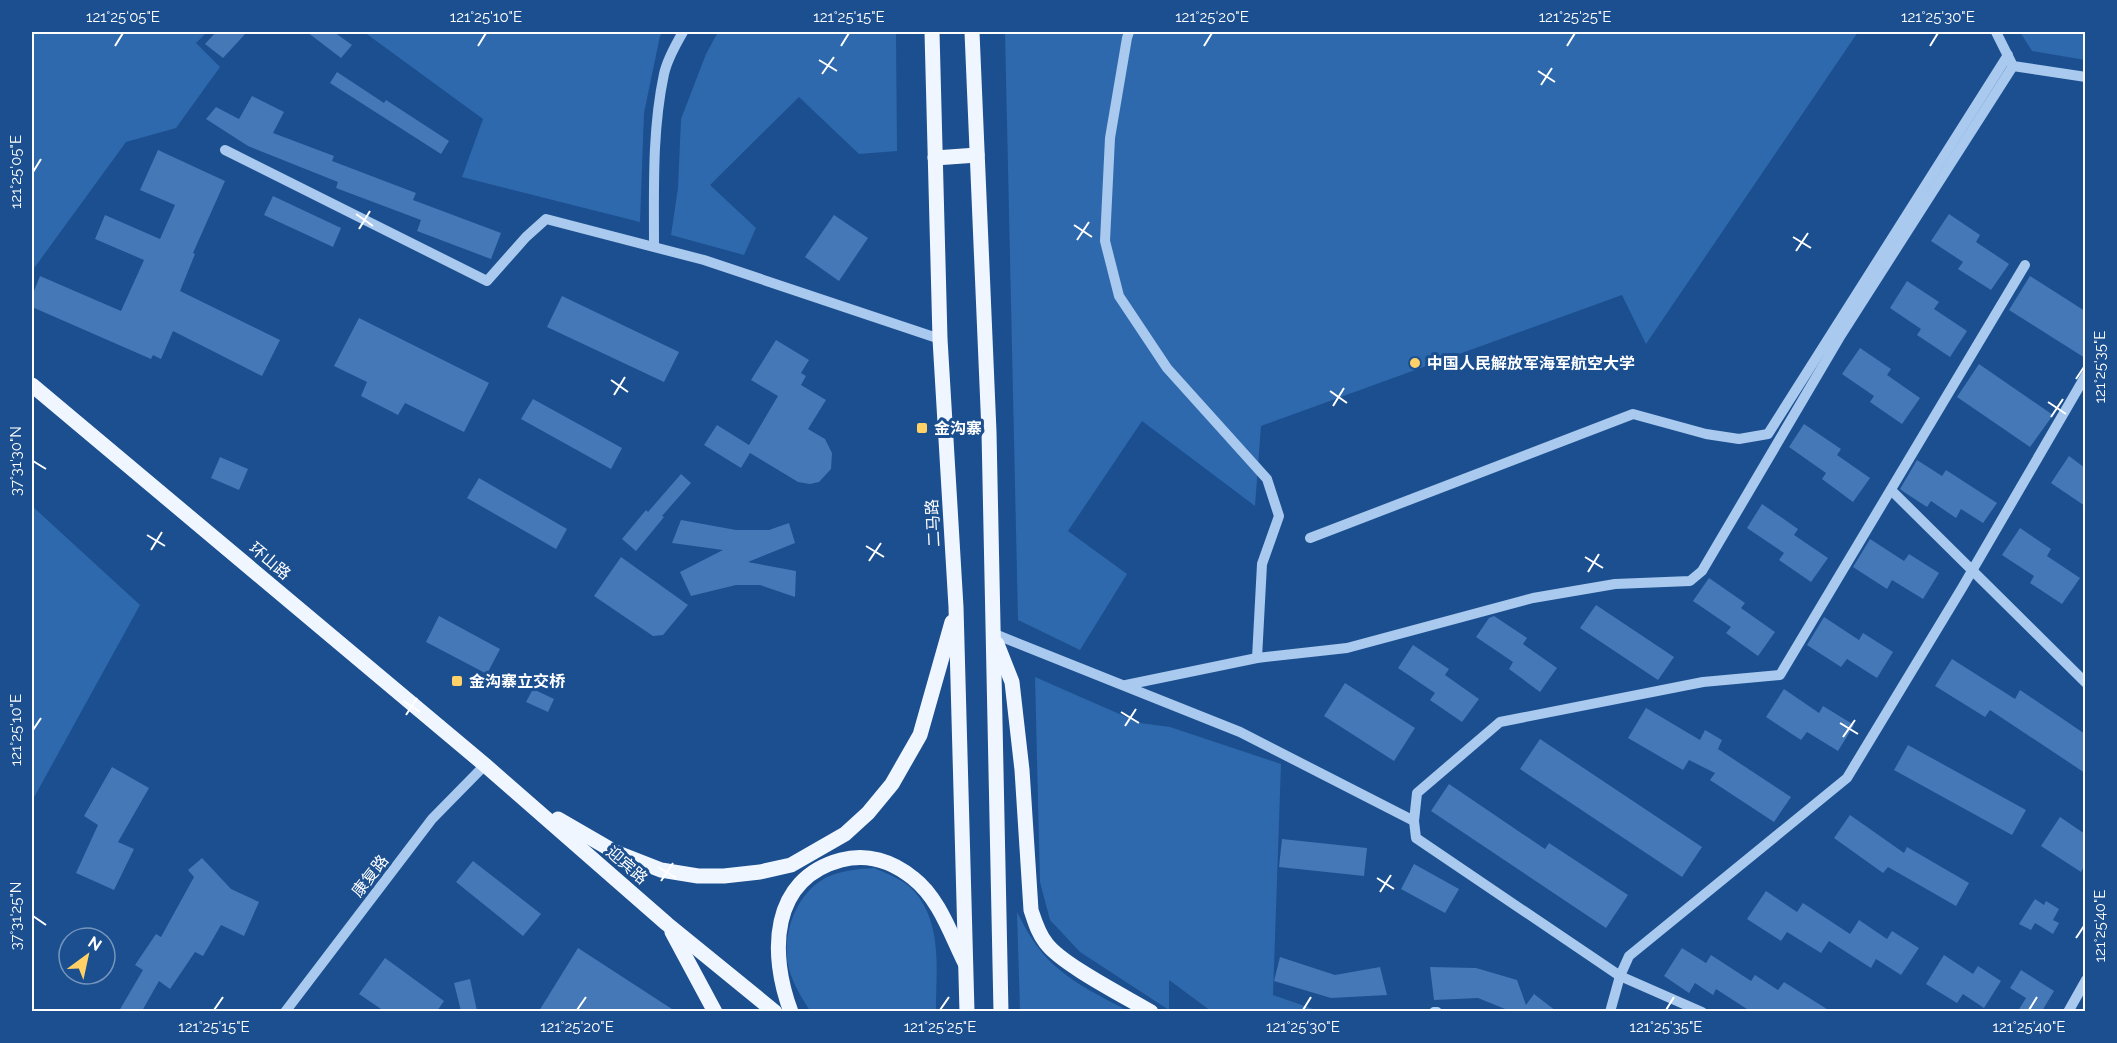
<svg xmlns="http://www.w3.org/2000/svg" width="2117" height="1043" viewBox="0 0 2117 1043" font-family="Raleway,'Noto Sans SC',sans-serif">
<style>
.green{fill:#2e69ad}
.building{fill:#4478b7}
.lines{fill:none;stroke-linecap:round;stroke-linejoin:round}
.minor{stroke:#a9c9ee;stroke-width:10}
.major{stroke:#f0f6ff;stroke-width:15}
.ticks{fill:none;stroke:#fff;stroke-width:2}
.poi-dot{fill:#ffd166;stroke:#1b4f8f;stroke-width:2}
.labels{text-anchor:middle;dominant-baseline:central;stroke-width:6;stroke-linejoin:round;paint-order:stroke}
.poi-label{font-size:16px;font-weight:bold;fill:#fff;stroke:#1b4f8f;text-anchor:start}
.street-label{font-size:16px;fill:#fff;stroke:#1b4f8f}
.neatline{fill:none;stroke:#fff;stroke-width:2}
.ticks-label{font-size:15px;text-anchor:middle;fill:#fff}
</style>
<rect width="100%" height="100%" fill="#1b4f8f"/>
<g class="green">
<path d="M32 32H207L196 43 220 67 176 128 126 142 32 271Z"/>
<path d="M364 32H663L660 36 644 113 640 222 462 177 483 119Z"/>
<path d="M718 32H896L897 151 859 154 799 97 710 185 756 228 744 255 671 235 678 188 681 119 706 54Z"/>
<path d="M1005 32H1858L1646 344 1622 295 1261 426 1255 506 1142 421 1068 531 1127 574 1080 650 1018 620Z"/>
<path d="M2020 32H2085V60L2032 51Z"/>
<path d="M32 506 140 605 32 801Z"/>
<path d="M1035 677 1140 723 1170 727 1281 764 1273 995 1319 1011H1211L1169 980V1010L1080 952 1050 920 1040 882Z"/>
<path d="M874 868C888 874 904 880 914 891 943 924 936 971 936 1011H810C802 998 793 984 789 969 780 935 797 888 832 875 846 870 860 869 874 868Z"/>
<path d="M1017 912C1027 932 1038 951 1055 966 1076 985 1104 998 1128 1011H1020Z"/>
</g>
<g class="building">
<path d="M216 32H247L223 58 205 44Z"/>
<path d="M307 32H334L352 45 341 58Z"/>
<path d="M337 72 384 103 386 100 449 141 441 154 330 83Z"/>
<path d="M252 96 284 112 273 133 334 156 332 161 416 193 413 200 501 233 491 259 417 231 421 220 336 188 338 182 248 146 206 119 216 107 239 119Z"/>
<path d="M158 150 225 181 193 253 195 254 180 291 280 340 262 376 173 331 161 359 153 355 151 359 32 307V296L40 276 121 311 144 260 95 239 105 215 160 239 175 205 140 190Z"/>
<path d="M273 196 341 228 333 247 264 215Z"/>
<path d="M1949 214 1980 235 1976 242 2009 264 1991 290 1958 269 1963 262 1931 241Z"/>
<path d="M834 215 868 238 839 281 805 257Z"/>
<path d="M2030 276 2085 311V358L2009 310Z"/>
<path d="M1907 281 1939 302 1934 309 1967 331 1950 357 1917 335 1921 329 1890 308Z"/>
<path d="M562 296 679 352 664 382 547 327Z"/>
<path d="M359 318 489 383 464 432 405 403 398 415 361 396 367 382 334 366Z"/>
<path d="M776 340 809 360 801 373 806 376 801 385 826 400 808 429 825 439 832 453 831 469 819 482 810 484 798 482 750 453 741 468 704 445 717 425 749 445 778 396 751 380Z"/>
<path d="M1860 348 1891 369 1887 375 1920 398 1902 424 1870 402 1874 396 1842 374Z"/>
<path d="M1979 364 2053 415 2030 447 1957 397Z"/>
<path d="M533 399 622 448 611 469 521 419Z"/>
<path d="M1804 424 1841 449 1837 455 1870 478 1853 502 1822 479 1826 473 1789 447Z"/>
<path d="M2069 456 2085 468V506L2051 483Z"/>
<path d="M220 457 248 469 239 490 211 478Z"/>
<path d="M1917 460 1942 476 1946 470 1997 503 1983 523 1961 509 1956 518 1931 501 1927 507 1904 492 1900 489Z"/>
<path d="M681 474 691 483 662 516 664 517 636 551 622 539 646 510 648 512Z"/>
<path d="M479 478 567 529 556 549 467 498Z"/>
<path d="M1762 504 1798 529 1794 535 1828 558 1811 582 1779 560 1784 553 1747 528Z"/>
<path d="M681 520 736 530H769L789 523 795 543 748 562 796 571 795 597 760 585H736L691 596 680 572 723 550 672 543Z"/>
<path d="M2020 528 2051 549 2047 556 2080 578 2062 604 2030 583 2034 576 2002 555Z"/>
<path d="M1870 539 1904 561 1909 554 1939 573 1923 599 1892 580 1887 589 1853 567Z"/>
<path d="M621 557 688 605 663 635 653 636 594 596Z"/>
<path d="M1709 578 1745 603 1741 608 1775 632 1758 656 1726 633 1731 627 1693 601Z"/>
<path d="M1596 605 1674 657 1658 680 1580 628Z"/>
<path d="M439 616 500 649 487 674 426 642Z"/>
<path d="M1494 616 1527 638 1523 644 1557 668 1540 692 1509 669 1513 662 1476 637 1489 618Z"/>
<path d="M1824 617 1859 640 1863 633 1893 652 1877 678 1847 659 1841 667 1807 645Z"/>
<path d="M1413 645 1449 669 1445 675 1479 699 1462 722 1430 700 1435 693 1398 668Z"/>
<path d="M1952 659 2015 699 2020 690 2085 734V773L1990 710 1985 717 1935 686Z"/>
<path d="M1345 683 1415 728 1394 761 1324 716Z"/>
<path d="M533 689 554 699 548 712 526 702Z"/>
<path d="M1784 689 1819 713 1823 706 1854 725 1838 751 1807 732 1801 740 1766 717Z"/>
<path d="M1646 708 1700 740 1705 730 1722 740 1718 749 1791 797 1774 822 1710 780 1715 773 1689 760 1683 770 1628 738Z"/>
<path d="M1540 739 1702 847 1682 877 1520 769Z"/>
<path d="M1908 745 2026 810 2012 835 1894 770Z"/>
<path d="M112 767 149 788 118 842 134 849 114 890 76 873 98 825 84 816Z"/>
<path d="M1449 784 1545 849 1549 843 1628 895 1606 928 1431 811Z"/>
<path d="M1850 815 1904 853 1907 847 1969 883 1956 906 1888 867 1883 873 1834 838Z"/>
<path d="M2060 817 2085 834V864L2081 872 2041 846Z"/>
<path d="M1282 839 1367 848 1364 876 1279 867Z"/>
<path d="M202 858 231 889 259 902 244 936 221 925 203 956 195 952 170 989 159 981 142 1011H119L143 970 135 965 156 934 161 937 194 877 188 870Z"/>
<path d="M473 861 541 914 523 936 456 882Z"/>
<path d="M1414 864 1459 889 1445 913 1401 889Z"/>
<path d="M1766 891 1797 912 1803 903 1850 934 1859 920 1887 939 1892 931 1919 948 1901 975 1876 959 1871 968 1829 941 1821 953 1787 932 1781 941 1747 919Z"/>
<path d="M2035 899 2044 905 2046 901 2059 909 2053 920 2059 923 2053 934 2035 923 2031 930 2019 924Z"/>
<path d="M578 948 675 1011H539Z"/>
<path d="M1682 948 1706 963 1711 955 1751 981 1755 975 1778 990 1784 982 1830 1011H1750L1716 989 1713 995 1695 983 1689 993 1664 976Z"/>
<path d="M1944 955 1973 974 1978 966 2001 981 1984 1008 1963 994 1957 1003 1926 984Z"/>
<path d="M1280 957 1335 975 1380 967 1387 995 1331 998 1274 981Z"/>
<path d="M385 958 444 1001 437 1011H384L359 994Z"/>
<path d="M1430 967 1476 968 1517 980 1526 1005 1534 994 1556 1011H1510L1478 998 1434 1000Z"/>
<path d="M2021 970 2054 991 2042 1011H2018L2026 998 2010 988Z"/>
<path d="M470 979 477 1011H461L454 983Z"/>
</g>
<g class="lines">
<g class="minor">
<path d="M1129 32 1127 38 1110 138 1105 241 1119 296 1167 368 1267 479 1279 516 1262 564 1257 658"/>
<path d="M1996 32 2013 66 2086 77"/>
<path d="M225 150 487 281 526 237 546 219 704 260 940 339"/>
<path d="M654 246C654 190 652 130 664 74 667 60 676 44 683 32"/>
<path d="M1891 490 2086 683"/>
<path d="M1310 538 1633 414 1706 434 1739 439 1768 434 2008 55"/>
<path d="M992 633 1240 732 1414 821"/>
<path d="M1126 685 1257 658 1347 648 1533 598 1615 584 1690 581 1702 571 1841 335 2013 66"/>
<path d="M285 1012 432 819 485 765"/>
<path d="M1434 1012H1437"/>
<path d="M1610 1012 1620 976 1629 956 1847 778 1962 588 2086 375"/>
<path d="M1702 1012 1620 976 1416 838 1414 821 1417 793 1500 722 1703 682 1780 675 2025 265"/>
<path d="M2068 1012 2086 980"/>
</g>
<g class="major">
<path d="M932 32 940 339 956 607 967 1012"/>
<path d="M972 32 989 432 1001 1012"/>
<path d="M935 158 977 155"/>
<path d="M32 385 485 765 667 924 775 1012"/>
<path d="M997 644 1012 682 1022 770 1031 910C1035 922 1038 933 1046 943 1061 964 1126 997 1151 1012"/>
<path d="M558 819 615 852 661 870 698 876H724L760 872 791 865 845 834 868 813 892 784 920 735 952 622"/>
<path d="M672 932 715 1012"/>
<path d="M791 1012C769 954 770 879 841 860 867 853 892 861 913 878 939 898 951 935 965 963"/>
</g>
</g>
<path class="ticks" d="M115 46 123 33M478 46 486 33M841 46 849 33M1204 46 1212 33M1567 46 1575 33M1930 46 1938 33M819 60 837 71M1538 71 1555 82M822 74 834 57M1541 85 1552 68M33 172 41 159M356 214 373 226M1074 225 1092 237M359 229 370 211M1793 237 1811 248M1077 240 1089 222M1796 251 1808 233M2076 379 2084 367M611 380 628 392M1330 391 1347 403M614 395 625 377M2048 402 2066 414M1333 406 1344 388M2051 417 2063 399M33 461 46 469M147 535 165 546M866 546 884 557M151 550 162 532M1585 557 1603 568M869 561 881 543M1588 572 1599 554M403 701 420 712M1121 712 1139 723M406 715 417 698M1840 723 1858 734M1125 726 1136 709M33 730 41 718M1843 737 1855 720M658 867 676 878M1377 878 1394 889M661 881 673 863M1380 892 1391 875M33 916 46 925M2076 938 2084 926M214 1010 223 997M577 1010 586 997M940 1010 949 997M1303 1010 1311 997M1666 1010 1674 997M2029 1010 2037 997"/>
<g class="poi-dot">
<circle cx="1415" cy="363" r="6"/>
<rect x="916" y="422" width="12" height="12" rx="3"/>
<rect x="451" y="675" width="12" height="12" rx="3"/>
</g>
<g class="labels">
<g class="poi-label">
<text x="1427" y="363">中国人民解放军海军航空大学</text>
<text x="934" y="428">金沟寨</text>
<text x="469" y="681">金沟寨立交桥</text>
</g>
<g class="street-label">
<text transform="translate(933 523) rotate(-93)">二马路</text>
<text transform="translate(270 561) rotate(40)">环山路</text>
<text transform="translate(627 865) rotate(41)">迎宾路</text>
<text transform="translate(370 876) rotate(-52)">康复路</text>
</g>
</g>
<rect width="2117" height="1043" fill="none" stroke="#1b4f8f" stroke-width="66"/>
<g transform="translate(87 956) rotate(33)"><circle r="28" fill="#1b4f8f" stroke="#7695bc" stroke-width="1.5"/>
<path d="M0-4.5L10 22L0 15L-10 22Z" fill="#ffd166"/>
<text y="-9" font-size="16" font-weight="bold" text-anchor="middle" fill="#ffffff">N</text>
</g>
<rect x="33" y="33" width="2051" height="977" class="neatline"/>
<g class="ticks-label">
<text x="123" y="22">121°25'05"E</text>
<text x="486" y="22">121°25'10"E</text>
<text x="849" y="22">121°25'15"E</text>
<text x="1212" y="22">121°25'20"E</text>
<text x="1575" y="22">121°25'25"E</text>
<text x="1938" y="22">121°25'30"E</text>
<text transform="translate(16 172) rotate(-90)" y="5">121°25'05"E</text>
<text transform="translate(2100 367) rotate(-90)" y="5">121°25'35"E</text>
<text transform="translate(16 461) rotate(-90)" y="5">37°31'30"N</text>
<text transform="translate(16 730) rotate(-90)" y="5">121°25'10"E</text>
<text transform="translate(16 916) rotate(-90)" y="5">37°31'25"N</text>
<text transform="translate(2100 926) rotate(-90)" y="5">121°25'40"E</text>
<text x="214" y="1032">121°25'15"E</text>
<text x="577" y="1032">121°25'20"E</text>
<text x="940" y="1032">121°25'25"E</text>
<text x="1303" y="1032">121°25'30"E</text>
<text x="1666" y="1032">121°25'35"E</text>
<text x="2029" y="1032">121°25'40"E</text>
</g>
</svg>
